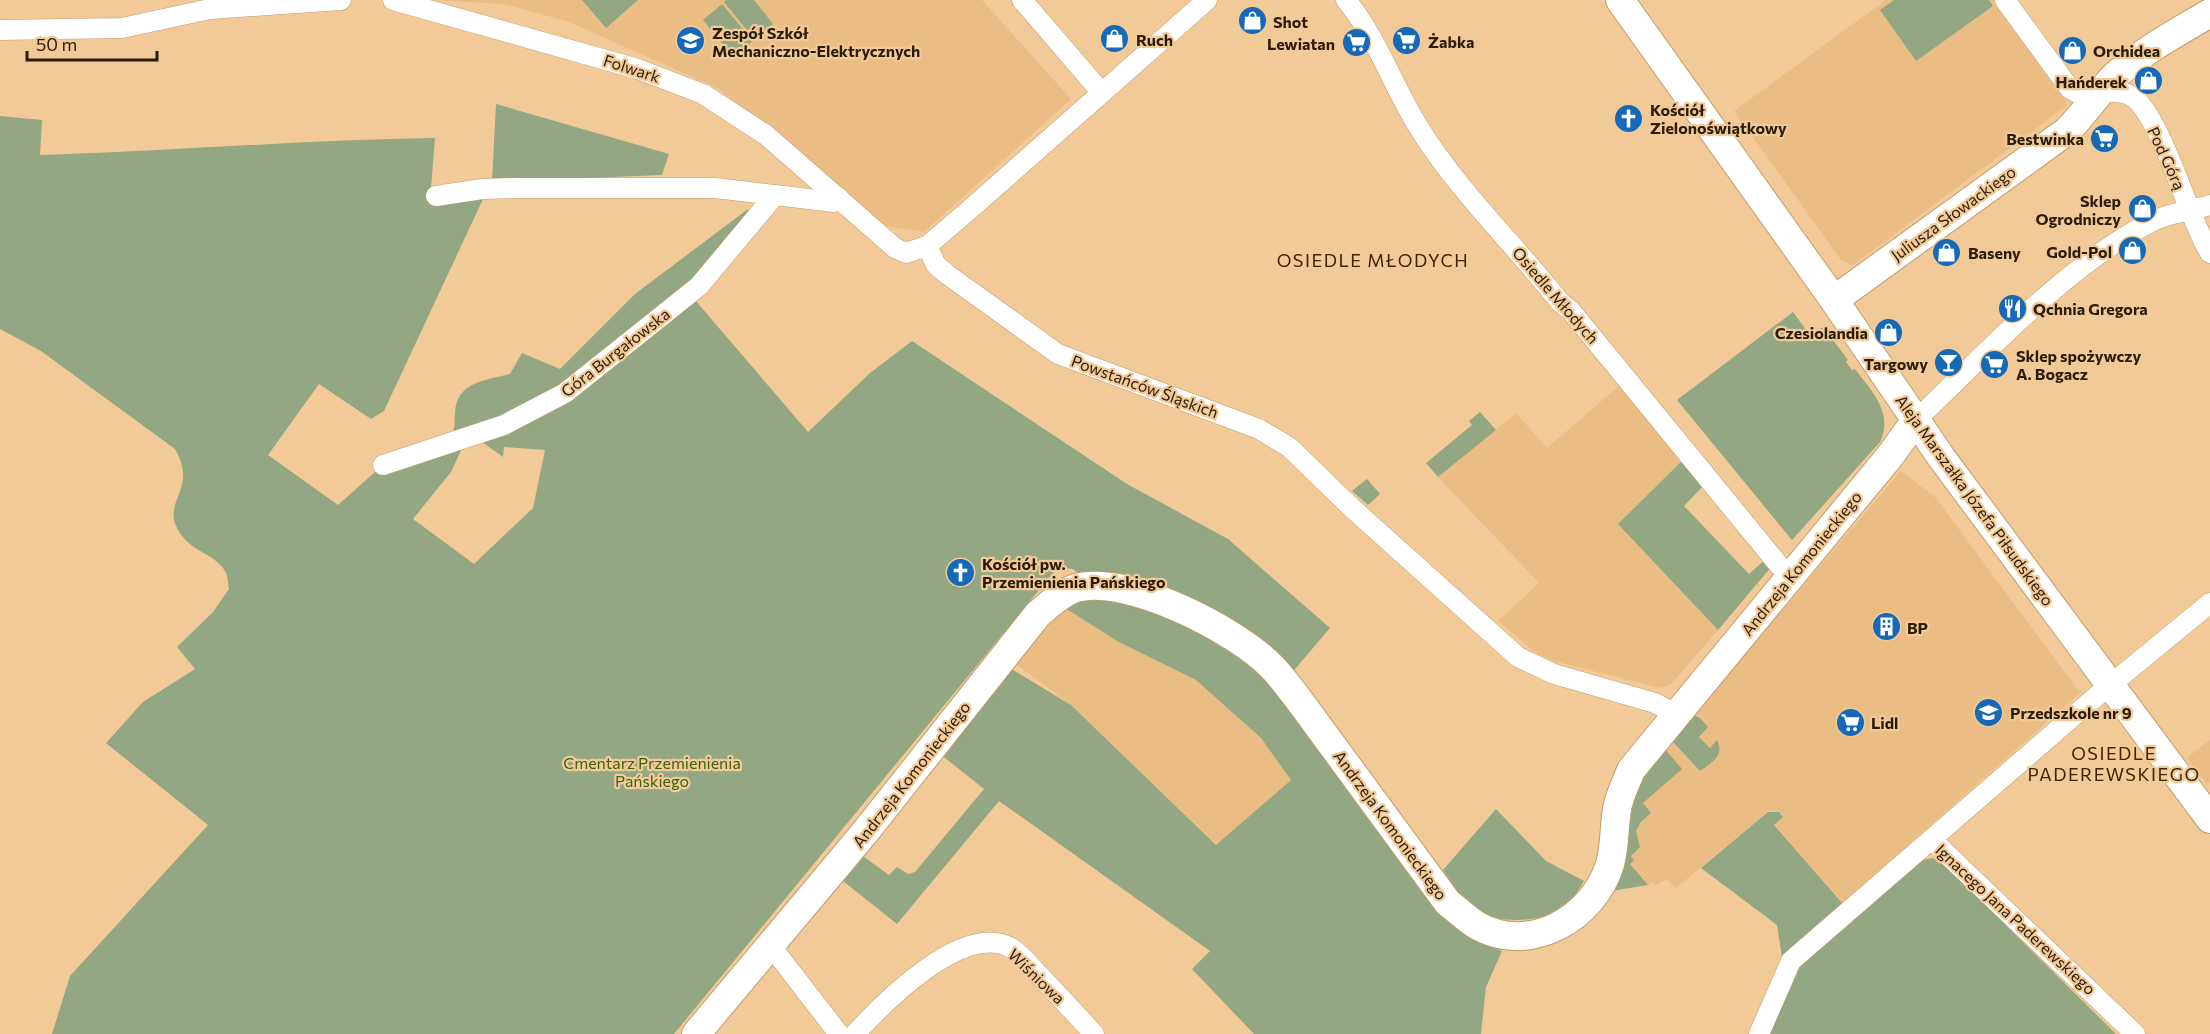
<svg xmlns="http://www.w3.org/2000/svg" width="2210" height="1034" viewBox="0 0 2210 1034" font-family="Commissioner,sans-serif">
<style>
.built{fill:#eabd85}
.green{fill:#92a782;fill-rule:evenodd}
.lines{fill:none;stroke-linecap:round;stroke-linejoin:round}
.street-casing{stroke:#c39c6c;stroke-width:21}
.secondary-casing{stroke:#c39c6c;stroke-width:30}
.street{stroke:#fff;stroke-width:20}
.secondary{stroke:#fff;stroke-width:28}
.labels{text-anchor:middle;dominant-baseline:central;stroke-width:4.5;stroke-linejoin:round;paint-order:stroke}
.poi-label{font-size:16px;font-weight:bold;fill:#2b1c08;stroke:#f2ca98;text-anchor:start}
.street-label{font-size:16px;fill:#2b1c08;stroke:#f2ca98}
.park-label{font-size:16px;fill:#3b620d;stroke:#f2ca98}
.neighbourhood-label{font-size:18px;letter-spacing:1.5px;fill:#3e2500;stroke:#f2ca98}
</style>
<rect width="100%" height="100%" fill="#f2ca98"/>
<g class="built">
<path d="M431 0H982L1071 99 924 232 883 226 717 88 569 22 504 4Z"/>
<path d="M1886 0H1996L2065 97 2066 106 1853 265 1841 260 1734 111Z"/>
<path d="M1620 385 1685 458 1618 524 1718 630 1674 681 1668 686 1660 688 1554 661 1535 652 1498 621 1539 583 1438 477 1516 413 1547 448Z"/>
<path d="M1901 471 1936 498 2080 693 1842 903 1774 824 1779 812 1772 811 1768 812 1676 888 1666 879 1656 885 1652 882 1648 885 1630 864 1634 860 1631 856 1637 842 1636 831 1647 816 1642 803 1664 747 1672 741 1700 771 1717 740 1710 748 1699 737 1693 715Z"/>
<path d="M1065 608 1117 641 1196 680 1261 738 1292 779 1217 845 1071 705 1009 659Z"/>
<path d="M2210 740V782L2207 784 2187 758Z"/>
</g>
<g class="green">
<path d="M582 0H638L606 28Z"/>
<path d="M726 0H754L773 24 754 39 724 2Z"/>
<path d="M1894 0H1989L1993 6 1916 61 1880 10Z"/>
<path d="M722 4 753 41 733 57 703 20Z"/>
<path d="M496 104 669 154 662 175 492 182Z"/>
<path d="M0 116 42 120 40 155C172 151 303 140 435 138L431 188 436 196 484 197 384 411 371 419 319 384 268 455 338 505 383 465 451 436C456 428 454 421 455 412 457 382 486 380 510 374L522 353 560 369 635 294 748 209 753 222 695 300 808 432 870 373 912 341 1127 484 1228 539 1330 628 1278 689 1436 911 1471 938 1502 951 1486 987 1481 1034H1254L1192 969 1210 951 999 801 897 924 838 877 860 854 889 875 897 867 908 874 915 872 984 789 939 753 1008 667 1071 705 1216 845 1291 780 1261 738 1196 680 1117 641 1065 608 1082 599 1120 601 1102 571 1080 575 1073 569 1057 568 674 1034H52L70 976 208 825 106 743 143 702 195 669 177 647 213 612 229 589C228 584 228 575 225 571 215 553 190 553 177 528 163 500 198 489 175 449L41 351 0 329ZM482 442 503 457 504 447 545 450 533 508 474 564 413 519 451 472 463 446Z"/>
<path d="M1793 312 1810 335 1823 327 1848 360 1846 362 1852 370 1855 369C1871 390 1894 413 1880 442L1792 540 1677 400Z"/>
<path d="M1480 412 1496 430 1438 477 1426 463 1472 425 1469 421Z"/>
<path d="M1685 458 1706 483 1684 506 1749 574 1768 557 1772 566 1718 630 1618 524Z"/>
<path d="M1367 479 1380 494 1368 505 1352 491Z"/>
<path d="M1693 715 1700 718 1708 727 1699 737 1710 748 1717 740C1725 756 1712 762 1700 771L1672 741 1664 748 1682 769 1643 803 1651 813 1641 822 1636 831 1640 847 1631 856 1634 860 1630 864 1648 885 1611 891 1637 776Z"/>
<path d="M1496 809 1546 861 1584 881C1579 889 1574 898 1568 904 1549 922 1501 925 1479 912 1463 902 1453 885 1443 870Z"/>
<path d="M1768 812H1779L1783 817 1774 825 1842 903 1792 951 1782 957 1777 925 1701 868Z"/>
<path d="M1932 858 1939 860 1953 873 2116 1034H1767L1795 969 1923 860Z"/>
</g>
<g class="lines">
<defs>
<g id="street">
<path d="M393 0 638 69 703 94 766 135 895 248 906 253 927 246 968 211 1207 0"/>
<path d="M1022 0 1102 93"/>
<path d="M1346 0C1379 40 1393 88 1421 131 1460 193 1515 245 1560 302L1571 311 1778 564 1789 575"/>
<path d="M2005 0 2070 89 2093 101"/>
<path d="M0 30 122 28 210 9 341 0"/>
<path d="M2099 92C2109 92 2122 90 2131 96 2160 112 2189 221 2210 253"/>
<path d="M436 196 482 189 514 188H715L834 202 839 198"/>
<path d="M927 246 936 265 948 275 1058 354 1259 429 1289 447 1352 508 1518 657 1554 674 1655 703 1677 715"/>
<path d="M1916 420C1986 354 2067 264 2153 221 2171 212 2191 211 2210 205"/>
<path d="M383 465 504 425 565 393 699 286 775 195"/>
<path d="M1932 840 2135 1034"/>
<path d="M771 946 839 1034"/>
<path d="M855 1034C884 1002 964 921 1011 948 1021 954 1030 965 1038 974 1057 994 1076 1014 1094 1034"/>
<path d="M1759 1034 1791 961 2092 700 2210 603"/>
</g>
<g id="secondary">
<path d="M1620 0 1834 300 1941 457 2210 819"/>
<path d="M1834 300 2067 131C2085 113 2098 92 2116 75 2144 50 2178 32 2210 13"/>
<path d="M696 1034 866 831 1038 614C1049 605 1062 592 1076 588 1128 574 1236 630 1272 667 1281 676 1288 686 1296 696L1448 903C1458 910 1467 920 1478 926 1530 955 1594 918 1610 864 1615 847 1614 827 1617 809 1619 796 1626 783 1631 770L1890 456 1916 420"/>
</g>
</defs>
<use href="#street" class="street-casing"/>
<use href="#secondary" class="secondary-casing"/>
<use href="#street" class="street"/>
<use href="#secondary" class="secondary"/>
</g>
<defs>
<symbol id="shop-disc" viewBox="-11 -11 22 22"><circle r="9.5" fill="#1669b7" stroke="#f2ca98"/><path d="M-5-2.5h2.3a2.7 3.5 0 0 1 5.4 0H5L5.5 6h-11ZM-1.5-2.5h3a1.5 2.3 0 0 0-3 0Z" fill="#fff"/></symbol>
<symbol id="school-disc" viewBox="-11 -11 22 22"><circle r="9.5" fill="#1669b7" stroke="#f2ca98"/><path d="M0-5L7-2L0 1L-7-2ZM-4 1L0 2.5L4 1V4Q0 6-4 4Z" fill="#fff"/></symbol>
<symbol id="supermarket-disc" viewBox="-11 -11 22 22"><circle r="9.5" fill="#1669b7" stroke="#f2ca98"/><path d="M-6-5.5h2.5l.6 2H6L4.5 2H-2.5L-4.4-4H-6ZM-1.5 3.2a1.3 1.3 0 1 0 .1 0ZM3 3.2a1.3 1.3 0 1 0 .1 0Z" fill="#fff"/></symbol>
<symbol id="church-disc" viewBox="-11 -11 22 22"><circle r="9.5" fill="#1669b7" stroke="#f2ca98"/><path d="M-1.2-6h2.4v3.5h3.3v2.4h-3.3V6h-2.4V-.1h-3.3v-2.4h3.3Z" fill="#fff"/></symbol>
<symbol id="restaurant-disc" viewBox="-11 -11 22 22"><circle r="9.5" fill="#1669b7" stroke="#f2ca98"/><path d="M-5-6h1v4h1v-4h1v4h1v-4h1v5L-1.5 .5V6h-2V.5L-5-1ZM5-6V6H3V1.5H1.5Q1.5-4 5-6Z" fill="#fff"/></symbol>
<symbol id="bar-disc" viewBox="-11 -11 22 22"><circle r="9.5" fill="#1669b7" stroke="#f2ca98"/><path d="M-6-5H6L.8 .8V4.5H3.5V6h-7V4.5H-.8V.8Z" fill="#fff"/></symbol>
<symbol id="building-disc" viewBox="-11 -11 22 22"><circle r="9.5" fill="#1669b7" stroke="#f2ca98"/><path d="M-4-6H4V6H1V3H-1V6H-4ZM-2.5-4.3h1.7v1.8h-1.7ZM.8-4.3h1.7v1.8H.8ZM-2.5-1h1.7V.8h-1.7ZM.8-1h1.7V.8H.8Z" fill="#fff"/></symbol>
</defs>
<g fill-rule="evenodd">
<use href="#shop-disc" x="1236" y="4" width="33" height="33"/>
<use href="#shop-disc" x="1098" y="22" width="33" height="33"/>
<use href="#school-disc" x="674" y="24" width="33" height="33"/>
<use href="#supermarket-disc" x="1390" y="24" width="33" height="33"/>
<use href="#supermarket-disc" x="1340" y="26" width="33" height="33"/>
<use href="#shop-disc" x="2056" y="34" width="33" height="33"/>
<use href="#shop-disc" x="2132" y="64" width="33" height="33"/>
<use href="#church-disc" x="1612" y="102" width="33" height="33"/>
<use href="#supermarket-disc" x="2088" y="122" width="33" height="33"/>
<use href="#shop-disc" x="2126" y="192" width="33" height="33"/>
<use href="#shop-disc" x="2116" y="234" width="33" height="33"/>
<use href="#shop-disc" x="1930" y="236" width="33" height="33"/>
<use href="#restaurant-disc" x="1996" y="292" width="33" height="33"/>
<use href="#shop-disc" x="1872" y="316" width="33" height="33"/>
<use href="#bar-disc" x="1932" y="346" width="33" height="33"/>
<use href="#supermarket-disc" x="1978" y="348" width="33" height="33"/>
<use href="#church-disc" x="944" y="556" width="33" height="33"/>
<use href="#building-disc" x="1870" y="610" width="33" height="33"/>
<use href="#school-disc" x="1972" y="696" width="33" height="33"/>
<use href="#supermarket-disc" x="1834" y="706" width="33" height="33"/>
</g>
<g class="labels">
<g class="poi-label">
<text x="1273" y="21">Shot</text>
<text x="712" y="32">Zespół Szkół<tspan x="712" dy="18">Mechaniczno-Elektrycznych</tspan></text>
<text x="1136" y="39">Ruch</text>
<text x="1428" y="41">Żabka</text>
<text x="1335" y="43" text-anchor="end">Lewiatan</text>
<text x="2093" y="50">Orchidea</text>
<text x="2127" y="81" text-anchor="end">Hańderek</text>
<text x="1650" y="109">Kościół<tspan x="1650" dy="18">Zielonoświątkowy</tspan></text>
<text x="2084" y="138" text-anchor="end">Bestwinka</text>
<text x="2121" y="200" text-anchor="end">Sklep<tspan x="2121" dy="18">Ogrodniczy</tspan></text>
<text x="2112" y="251" text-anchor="end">Gold-Pol</text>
<text x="1968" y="252">Baseny</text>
<text x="2033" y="308">Qchnia Gregora</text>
<text x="1868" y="332" text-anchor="end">Czesiolandia</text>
<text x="2016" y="355">Sklep spożywczy<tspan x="2016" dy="18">A. Bogacz</tspan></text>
<text x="1928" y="363" text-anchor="end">Targowy</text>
<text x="982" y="563">Kościół pw.<tspan x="982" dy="18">Przemienienia Pańskiego</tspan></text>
<text x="1907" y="627">BP</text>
<text x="2010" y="712">Przedszkole nr 9</text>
<text x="1871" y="722">Lidl</text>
</g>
<g class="street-label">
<text transform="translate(632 68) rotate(18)">Folwark</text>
<text transform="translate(2167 158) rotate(65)">Pod Górą</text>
<text transform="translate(1953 213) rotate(-36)">Juliusza Słowackiego</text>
<text transform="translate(1556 295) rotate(49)">Osiedle Młodych</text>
<text transform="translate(615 352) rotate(-38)">Góra Burgałowska</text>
<text transform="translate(1145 386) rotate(20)">Powstańców Śląskich</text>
<text transform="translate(1975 500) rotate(54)">Aleja Marszałka Józefa Piłsudskiego</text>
<text transform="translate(1801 563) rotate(-51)">Andrzeja Komonieckiego</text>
<text transform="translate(911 774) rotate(-52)">Andrzeja Komonieckiego</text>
<text transform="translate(1391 825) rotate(54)">Andrzeja Komonieckiego</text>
<text transform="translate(2016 919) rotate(43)">Ignacego Jana Paderewskiego</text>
<text transform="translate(1037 976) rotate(44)">Wiśniowa</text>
</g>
<g class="park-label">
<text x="652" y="762">Cmentarz Przemienienia<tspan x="652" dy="18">Pańskiego</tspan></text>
</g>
<g class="neighbourhood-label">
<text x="1373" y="260">OSIEDLE MŁODYCH</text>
<text x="2114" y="753">OSIEDLE<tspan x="2114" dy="21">PADEREWSKIEGO</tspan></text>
</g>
</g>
<path d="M27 51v9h130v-9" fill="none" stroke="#2b1c08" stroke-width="3"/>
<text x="36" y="51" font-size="18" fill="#2b1c08" stroke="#f2ca98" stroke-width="4.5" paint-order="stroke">50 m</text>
</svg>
